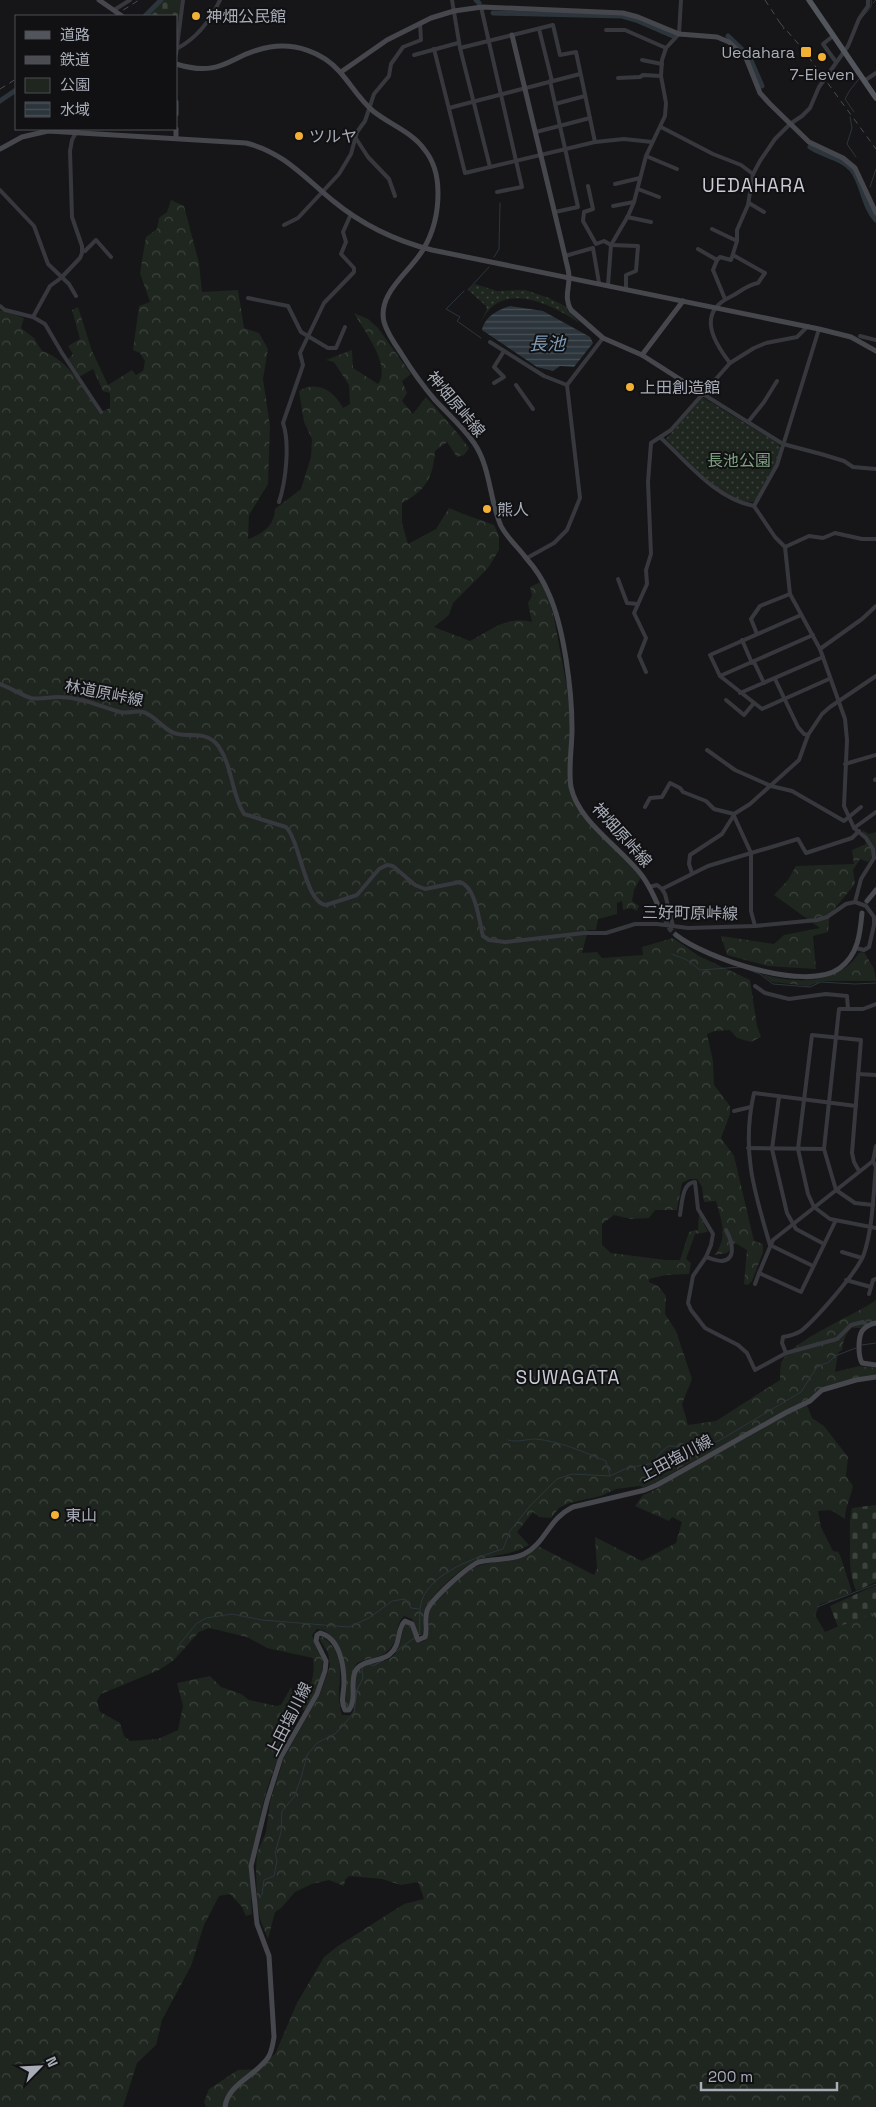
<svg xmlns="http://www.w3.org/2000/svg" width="876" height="2107" viewBox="0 0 876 2107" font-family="'Space Grotesk','Noto Sans JP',sans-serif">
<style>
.green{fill:url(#green-dots)}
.forest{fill:url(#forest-crowns)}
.cemetery{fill:url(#cemetery-stones)}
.water{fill:url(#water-rules)}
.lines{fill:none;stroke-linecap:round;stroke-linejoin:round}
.stream{stroke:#2c353c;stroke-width:1}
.canal{stroke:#2c353c;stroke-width:5}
.secondary-tunnel{stroke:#333438;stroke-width:5;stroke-dasharray:5 2.5;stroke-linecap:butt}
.street{stroke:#37383d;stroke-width:4}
.secondary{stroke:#45474d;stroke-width:5}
.primary{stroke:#53555c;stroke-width:5.5}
.rail{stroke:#4a4c52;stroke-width:1;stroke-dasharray:6 5;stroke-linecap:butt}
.poi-dot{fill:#f2b134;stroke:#111113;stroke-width:2}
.labels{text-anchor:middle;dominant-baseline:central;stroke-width:4;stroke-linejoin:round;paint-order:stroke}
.poi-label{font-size:16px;fill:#a8adb8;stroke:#111113;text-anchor:start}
.street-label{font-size:16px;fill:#a8adb8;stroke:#111113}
.park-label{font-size:16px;fill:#7fa381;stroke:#111113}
.water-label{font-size:18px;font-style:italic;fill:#7f9bb3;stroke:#111113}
.quarter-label{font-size:19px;letter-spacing:1px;fill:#c9ccd4;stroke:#111113}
</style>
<defs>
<pattern id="green-dots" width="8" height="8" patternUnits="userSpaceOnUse" patternTransform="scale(1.25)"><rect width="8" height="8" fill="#1e261f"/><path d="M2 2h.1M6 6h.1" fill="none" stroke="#3c433d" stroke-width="1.8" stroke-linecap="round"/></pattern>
<pattern id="forest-crowns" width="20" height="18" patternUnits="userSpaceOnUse" patternTransform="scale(1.25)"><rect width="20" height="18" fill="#1e261f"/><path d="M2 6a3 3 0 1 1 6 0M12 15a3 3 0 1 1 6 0" fill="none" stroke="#3c433d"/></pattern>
<pattern id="cemetery-stones" width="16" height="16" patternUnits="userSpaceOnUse" patternTransform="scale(1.25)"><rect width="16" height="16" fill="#1e261f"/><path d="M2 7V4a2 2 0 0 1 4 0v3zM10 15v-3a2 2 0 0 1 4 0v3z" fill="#3c433d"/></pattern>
<pattern id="water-rules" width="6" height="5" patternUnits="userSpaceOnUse" patternTransform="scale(1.25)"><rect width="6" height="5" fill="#2c353c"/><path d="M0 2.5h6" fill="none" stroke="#485056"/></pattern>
</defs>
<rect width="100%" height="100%" fill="#161618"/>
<g class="green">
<path d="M475 284 497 291 525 290 549 298 567 307 568 311 580 323C557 309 520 286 493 306 487 311 483 318 479 325L487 309 486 306 468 290Z"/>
<path d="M702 397 779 444 781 450 776 465 755 501C730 510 683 456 666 439Z"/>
</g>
<g class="forest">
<path d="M171 200 184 206 199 263 202 292 238 290 244 328 259 333 268 349 263 379 270 426 268 484 249 515 248 539C264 533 274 526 275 509L301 489 311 457 312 439 304 422 299 391C317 380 334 391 343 408L350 404 349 385 334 362 326 360 352 350 353 368 378 384C392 366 364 331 354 313L368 319 378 328 411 374 402 381 407 393 402 401 413 414 426 397 455 430 469 448 464 455 457 457 447 442 435 451C433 478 426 490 402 503V523L408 544 436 529 449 508C464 515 479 519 494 525L499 536V550L488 568 453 603 449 615 434 627 470 641C493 629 506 616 532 622L528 603 532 596 530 587 541 582 547 593 554 618 567 687 570 720 569 777 580 810 641 877 634 890 632 901 639 906 637 911 631 908 623 910 622 901 617 903V914L598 919 596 930H588L582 953 597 952 602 958 643 955 642 947 673 938 699 956 750 980 757 1026 761 1037 751 1042 737 1038 730 1030 715 1031 707 1034 713 1061 714 1085 730 1106V1114L721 1138 734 1156 754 1241 763 1244V1252L752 1281 748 1285 744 1284 747 1250 735 1243 727 1253 715 1255C728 1236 722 1222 716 1201L704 1202 702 1187 697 1179H690L682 1183 677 1210H655L649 1218 631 1219 614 1215 602 1224V1245L611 1253 666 1260H680L689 1232 698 1230 699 1214 708 1232 695 1234 686 1259 691 1263 689 1274 666 1275 649 1279V1282L658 1286 666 1296 665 1314 676 1331 692 1379 682 1404 688 1425 716 1421 780 1380C780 1375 780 1369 781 1364 787 1342 856 1315 876 1300V1321L861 1328H852C845 1334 843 1342 842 1350L838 1353 835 1372 859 1366 876 1368V1375L821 1388 809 1400 680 1468 656 1483 643 1488 640 1486 616 1489 601 1496 569 1503 559 1508 551 1518 539 1517 533 1512 517 1532 529 1545C513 1555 496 1554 478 1560 463 1565 435 1592 427 1605 421 1615 425 1626 422 1635H417L412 1619 404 1616C393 1625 402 1642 384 1654 376 1659 366 1658 357 1663 347 1676 355 1692 350 1707L345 1709 344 1706C344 1686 344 1629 317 1629L312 1635C314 1642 319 1646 321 1653 327 1673 316 1691 306 1709L303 1710C301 1700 309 1692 311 1683 314 1675 314 1666 313 1658L267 1648 247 1637 209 1628 199 1632 174 1660 159 1670 101 1694 97 1701 100 1712 120 1723 124 1736 130 1741 158 1739 178 1730 183 1706 177 1683 210 1676 221 1687 241 1694 249 1700 276 1706 281 1705 291 1687C294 1699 297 1713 294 1725 293 1731 288 1736 285 1742 277 1761 269 1780 264 1800 254 1840 249 1873 252 1914L246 1916 242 1907 230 1894 219 1896 204 1925 191 1966 162 2020 156 2045 137 2063 123 2107H0V310L24 318 21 328 34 338 42 351C71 361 83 389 99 413L110 408V393L103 391 93 369 79 377 68 359 73 354 68 346 80 339 72 310 78 307 92 351 108 385 132 370 136 375 143 371 145 361 140 353 133 350 139 306 150 302 140 273 146 237 157 229 159 218 167 212Z"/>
<path d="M862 830 869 834 876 832V855H873L868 862 860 859 853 870 855 884 830 914 828 932 813 936 816 969 768 966 727 955 721 936 774 944 784 935 820 928 774 895 788 880 796 866 854 864 852 850 866 844Z"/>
<path d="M864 952 874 969 876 981H821L809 986 772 982 762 974C794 984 839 985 859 953Z"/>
<path d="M807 1405 812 1418 824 1426 848 1457 846 1476 853 1486C851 1497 845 1507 845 1519L831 1510 818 1511 821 1527 833 1551 838 1552 840 1555 852 1592 836 1600 820 1604 815 1615 825 1632 872 1612 876 1618V2107H206L204 2102 209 2089 238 2070 261 2069 276 2052 297 2003 324 1957 338 1946 404 1904 424 1899 418 1882 401 1885 382 1879 349 1876 345 1880 344 1886 329 1880 312 1884 295 1892 281 1908 275 1912 268 1939 261 1922 257 1904 256 1870 257 1853 266 1832 270 1802 284 1758 320 1694 328 1672 330 1665 328 1653 319 1638 323 1637C353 1660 332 1686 342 1715H350C360 1705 351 1687 356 1674 362 1660 383 1666 393 1656 402 1647 401 1634 405 1623L409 1625 416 1641C435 1647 426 1618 430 1609 433 1603 440 1597 445 1592 454 1583 465 1570 478 1566 499 1559 520 1562 538 1546L594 1575 597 1569 595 1537 642 1561 676 1543 682 1522 672 1517 669 1521 635 1506 643 1495 655 1490 669 1480 788 1412Z"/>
</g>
<g class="cemetery">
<path d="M164 0H181L176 40V16H148Z"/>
<path d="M876 1505V1582L856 1591C849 1572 850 1563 850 1544 850 1531 849 1522 852 1508Z"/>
<path d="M876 1585V1618L872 1613 838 1627 830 1606Z"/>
</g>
<path class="water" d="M510 306 543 311 590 337 593 343 574 367 560 366 553 371 537 367 482 330C485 316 498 310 510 306Z"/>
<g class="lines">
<g class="stream">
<path d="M873 3 876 0"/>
<path d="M863 16C868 11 873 7 871 0"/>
<path d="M854 112 845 99 850 90 859 79"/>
<path d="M850 117 852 128 847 144 856 157"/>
<path d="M870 187 876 169"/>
<path d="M494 257 499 249 500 203"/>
<path d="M468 290 489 267"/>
<path d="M464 291 446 309 460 317 457 321 481 338"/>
<path d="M672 954 687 960 700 970 741 967 760 974 773 984 810 987 821 982 855 984 876 983"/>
<path d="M862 1345 876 1343"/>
<path d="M508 1440C518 1443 526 1439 535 1439 560 1441 583 1452 606 1461L610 1476"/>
<path d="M817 1607 876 1584"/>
<path d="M419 1634C421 1623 418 1612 422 1600 432 1572 477 1557 503 1549L510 1531 529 1507 557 1479 572 1474 610 1476 627 1468 654 1463 658 1455 668 1446 704 1447 720 1440 801 1392 817 1367 829 1362 835 1356 856 1348"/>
<path d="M179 1645 196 1624 206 1618 232 1614 262 1620 349 1627 369 1618 392 1601 405 1599 411 1608 419 1609"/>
<path d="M395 1652 416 1637"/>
<path d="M370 1664 373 1666 384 1660"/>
<path d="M262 1895 264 1880 274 1876 277 1861 275 1853 281 1832 282 1811 294 1797 301 1778 307 1755 317 1743 336 1733 354 1713 357 1690 363 1678 362 1669 364 1666"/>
</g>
<g class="canal">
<path d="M476 0 479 3"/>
<path d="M493 13 622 16 636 20 673 36"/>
<path d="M145 16 161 0"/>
<path d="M728 36 749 56 762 86"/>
<path d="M0 101 16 90"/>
<path d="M810 147C823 156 841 157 852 170 863 184 863 206 876 220"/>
</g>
<path class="secondary-tunnel" d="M662 914 670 929 676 935"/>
<g class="street">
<path d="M452 0 460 48 490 167"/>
<path d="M481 7 522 187 497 192"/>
<path d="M114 10 130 0"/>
<path d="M539 29 552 81"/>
<path d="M606 30H625L666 48"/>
<path d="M833 36 823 44 836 62"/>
<path d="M178 48C197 38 211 19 220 0"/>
<path d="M460 48 553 25 560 55 576 52 595 142"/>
<path d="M434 49 465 173 595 142 624 139 652 142"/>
<path d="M176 54 183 0"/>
<path d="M414 55 458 43"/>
<path d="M642 60 662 64"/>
<path d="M618 78 640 77 643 75 661 76"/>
<path d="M550 81 578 207 555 212"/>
<path d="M864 81 876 73"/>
<path d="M555 104 585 96"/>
<path d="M449 108 580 74"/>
<path d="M661 127 713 154 741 165 753 174"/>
<path d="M536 132 590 118"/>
<path d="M355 137 368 157 389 179 395 196"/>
<path d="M646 156 677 169"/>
<path d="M615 184 640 178"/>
<path d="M588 186 593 209 584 212 583 221 596 244 604 241 611 245 638 246 636 271 626 275V289"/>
<path d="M638 189 659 197"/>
<path d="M0 190 34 226 48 264 69 284 76 296"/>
<path d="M749 203 764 212"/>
<path d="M613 206 634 202"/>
<path d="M627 217 651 222"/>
<path d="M284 225 298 218 339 174 351 154 357 132 365 121 374 94 389 76 391 64 403 47 421 40 420 23"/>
<path d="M712 229 737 241"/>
<path d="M698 249 717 260 720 257 731 260 737 241V230L748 205 753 174 760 161 775 139 790 124 802 116 810 108 819 87 848 46 859 19 868 6V0"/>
<path d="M85 251 96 240 111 257"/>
<path d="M565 256 593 248 599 283"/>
<path d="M717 260 713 270 725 299"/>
<path d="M608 285 611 245 628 216 634 202 646 156 665 116 666 103 661 76 662 60 666 48 679 34 681 0"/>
<path d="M248 298 288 306 301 332 328 348H336L345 327"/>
<path d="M0 306 5 310 33 317 45 324 62 353 101 412"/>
<path d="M33 317 50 286 61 278 80 258 82 253V246L72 217 70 151 72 140 78 129"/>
<path d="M860 336 876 340"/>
<path d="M490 342 544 376 567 385"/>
<path d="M730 363C713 341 697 313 730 297 741 292 746 285 758 283L765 273 733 255"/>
<path d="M494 383 504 377 494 367 504 351"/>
<path d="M516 385 533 409"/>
<path d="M703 394 783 444 821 454 844 461 853 467 876 469"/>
<path d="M748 422 764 402 777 381"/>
<path d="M661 438C688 463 716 499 754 506L775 537 785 547 790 594 820 649 845 719 847 740 844 806 854 828 866 838 873 849 874 858 861 879 855 902"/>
<path d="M279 502C286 481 290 443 283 423L303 365 300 353 324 303 354 272V268L341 254 346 242 343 232 351 214"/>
<path d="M754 506 777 465 819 329"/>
<path d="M785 547 809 536 823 538 835 533 862 539H876"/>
<path d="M527 558 554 543 567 530 580 498 567 385 603 338"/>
<path d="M618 579 627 603 638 604"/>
<path d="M801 615 710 655 720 676 762 709 829 679"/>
<path d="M757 634 751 619 760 606 790 594"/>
<path d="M742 640 752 663"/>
<path d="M820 649 862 619 876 606"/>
<path d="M754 662 764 683"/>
<path d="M646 672 639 656 646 638 634 613 647 584 646 570 651 554 648 482 651 443 671 430 730 363 754 348 766 343 797 337 808 326"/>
<path d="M720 676 813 635"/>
<path d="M775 679 798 727 804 734 808 735"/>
<path d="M0 684C11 688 21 695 31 698 40 700 49 697 58 697 81 697 99 706 120 712 128 714 135 710 143 712 157 716 164 732 178 734 193 737 208 731 219 747 233 768 231 793 244 814L286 827C301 843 305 903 326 905L357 895 379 869 387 865 393 866 415 885 425 889 460 882C476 887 479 921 483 936L489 940 505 942 584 933H606L635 924H657L688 928 755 926 817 920 827 917 846 904 855 902 866 906 874 917V925L869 947 864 950 856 948"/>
<path d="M740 693 823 657"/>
<path d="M726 700 744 715 754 703"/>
<path d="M707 750 735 770 771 786 792 791 844 821 861 807"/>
<path d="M845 764 876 755"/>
<path d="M875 780 876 779"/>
<path d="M645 807 650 798 662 797 670 783 680 788 683 792 706 801 714 809 734 814 750 804 799 760 808 735 822 714 830 707 876 676"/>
<path d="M734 816 751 853V911L755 926"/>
<path d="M854 828 876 812"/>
<path d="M692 873 689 864 690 855 722 834 734 815"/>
<path d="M649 887 657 885 662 889 665 894 673 926"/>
<path d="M662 889 708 866 798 839 806 853 852 838 859 831"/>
<path d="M755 986 765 993 789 999 826 994 847 996 848 1009"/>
<path d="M858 1074 876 1075"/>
<path d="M779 1097 772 1149 787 1213 796 1229 824 1244"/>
<path d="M734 1111 751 1107"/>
<path d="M748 1148 824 1149"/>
<path d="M859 1171 854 1162 852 1153 861 1040 812 1035 798 1149 808 1194 814 1207 830 1219 876 1228"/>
<path d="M873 1205 855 1203 836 1190 824 1149 839 1009H863L876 1004"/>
<path d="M680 1215C682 1204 682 1182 695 1182L698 1209 713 1234 711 1245 706 1257 693 1276 688 1303 691 1310 705 1328 738 1345 747 1353 755 1370 786 1353 837 1339 851 1325 863 1322 868 1326"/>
<path d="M835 1222 801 1292 759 1273 773 1240 873 1161"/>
<path d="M842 1252 862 1258"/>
<path d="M706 1257C710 1258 717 1261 722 1261 738 1259 731 1239 726 1230"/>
<path d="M813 1266 770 1245C754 1191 741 1150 754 1093L856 1106"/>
<path d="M846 1280 871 1287"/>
<path d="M755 1284 759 1273"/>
<path d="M869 1294 873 1280 876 1279"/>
<path d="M786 1353 782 1343 783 1337C789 1336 796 1334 801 1331 816 1319 858 1271 864 1254 873 1226 873 1196 876 1167L873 1161 876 1146"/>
</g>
<g class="secondary">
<path d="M99 0 122 16"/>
<path d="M512 35 565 256C566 263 569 270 569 277 569 290 564 298 571 310L603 338 642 355 703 394"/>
<path d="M176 64C225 79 230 53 270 47 295 43 322 52 339 71 351 84 359 99 373 111 389 124 412 132 424 149 434 161 438 177 438 193 438 212 434 231 424 248 411 272 377 292 384 322 387 333 394 343 401 353 411 369 422 385 435 400 448 414 463 427 474 443 491 468 489 499 501 526 507 538 518 547 526 558 535 568 543 580 548 592 564 626 572 691 572 729 572 748 568 769 571 787 578 822 623 849 643 877 651 888 656 901 662 914"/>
<path d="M341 72 387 40 431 18 454 11 482 7 623 13 638 17 679 34 717 37 729 42 746 58 760 93 770 104 809 142 843 158 855 168 876 213"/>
<path d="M176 102V114"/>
<path d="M176 138V129"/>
<path d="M0 149 22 137 48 131 246 143C283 152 304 177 332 200 361 224 396 241 432 250L819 329 851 337 876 351"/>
<path d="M642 355 683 301"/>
<path d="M867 901 876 890"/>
<path d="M676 935C705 958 807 993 840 968 858 954 860 935 862 913"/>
<path d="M876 1323C871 1324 866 1326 862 1331 858 1338 858 1356 862 1363L876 1365"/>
<path d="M225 2107C228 2083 258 2075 269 2056 272 2050 273 2044 274 2037L269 1956 257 1924 251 1866 267 1801 281 1757 317 1694 325 1671 326 1661 316 1641 317 1635 320 1633C340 1638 344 1666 344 1683 344 1693 340 1701 345 1710H349C357 1699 350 1684 355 1672 360 1660 379 1662 389 1655 402 1645 396 1629 405 1621L412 1624 418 1640 425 1637C428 1629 424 1620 427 1611 430 1600 468 1566 479 1562 494 1558 510 1561 524 1554 546 1543 548 1519 573 1507L645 1490 657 1485 787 1412 810 1401 822 1390 856 1380 876 1377"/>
</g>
<path class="primary" d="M809 0 876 98"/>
<g class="rail">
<path d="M765 0 784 29"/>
<path d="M114 16 139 0"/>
<path d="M780 23 802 48 876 149"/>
<path d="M0 89 16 79"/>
</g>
</g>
<g class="poi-dot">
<circle cx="196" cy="16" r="5"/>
<rect x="800" y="46" width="12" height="12" rx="2.5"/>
<circle cx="822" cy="57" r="5"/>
<circle cx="299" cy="136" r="5"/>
<circle cx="630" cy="387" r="5"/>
<circle cx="487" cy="509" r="5"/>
<circle cx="55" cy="1515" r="5"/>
</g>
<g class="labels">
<g class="poi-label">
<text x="206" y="16">神畑公民館</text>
<text x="795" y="52" text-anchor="end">Uedahara</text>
<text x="822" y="74" text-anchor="middle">7-Eleven</text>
<text x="309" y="136">ツルヤ</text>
<text x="640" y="387">上田創造館</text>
<text x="497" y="509">熊人</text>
<text x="65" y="1515">東山</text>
</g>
<g class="street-label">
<text transform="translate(456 404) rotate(50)">神畑原峠線</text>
<text transform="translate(104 693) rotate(11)">林道原峠線</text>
<text transform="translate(622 835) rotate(48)">神畑原峠線</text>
<text transform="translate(690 913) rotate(1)">三好町原峠線</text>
<text transform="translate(676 1458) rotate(-28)">上田塩川線</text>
<text transform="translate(289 1719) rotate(-63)">上田塩川線</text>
</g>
<g class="park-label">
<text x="739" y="460">長池公園</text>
</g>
<g class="water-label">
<text x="547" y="343">長池</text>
</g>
<g class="quarter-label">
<text x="754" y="185">UEDAHARA</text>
<text x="568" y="1377">SUWAGATA</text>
</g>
</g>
<rect x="15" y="15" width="162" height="115" fill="#111113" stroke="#4d4f55"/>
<rect x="25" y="31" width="25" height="8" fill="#53555c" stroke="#4d4f55"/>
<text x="60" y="40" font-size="15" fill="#a8adb8">道路</text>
<rect x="25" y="56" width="25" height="8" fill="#4a4c52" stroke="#4d4f55"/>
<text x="60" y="65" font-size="15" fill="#a8adb8">鉄道</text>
<rect x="25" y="78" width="25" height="15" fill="#1e261f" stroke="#4d4f55"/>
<text x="60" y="90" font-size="15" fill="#a8adb8">公園</text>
<rect x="25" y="102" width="25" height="15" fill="url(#water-rules)" stroke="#4d4f55"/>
<text x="60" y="115" font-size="15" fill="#a8adb8">水域</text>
<g transform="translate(40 2067) rotate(66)" stroke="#111113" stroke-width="4" paint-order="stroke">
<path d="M0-4L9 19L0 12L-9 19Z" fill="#a8adb8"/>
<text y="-8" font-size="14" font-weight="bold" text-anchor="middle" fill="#a8adb8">N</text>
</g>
<path d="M701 2082v8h136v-8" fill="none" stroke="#a8adb8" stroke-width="2.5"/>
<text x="708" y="2082" font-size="15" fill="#a8adb8" stroke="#111113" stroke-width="4" paint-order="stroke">200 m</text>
</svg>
